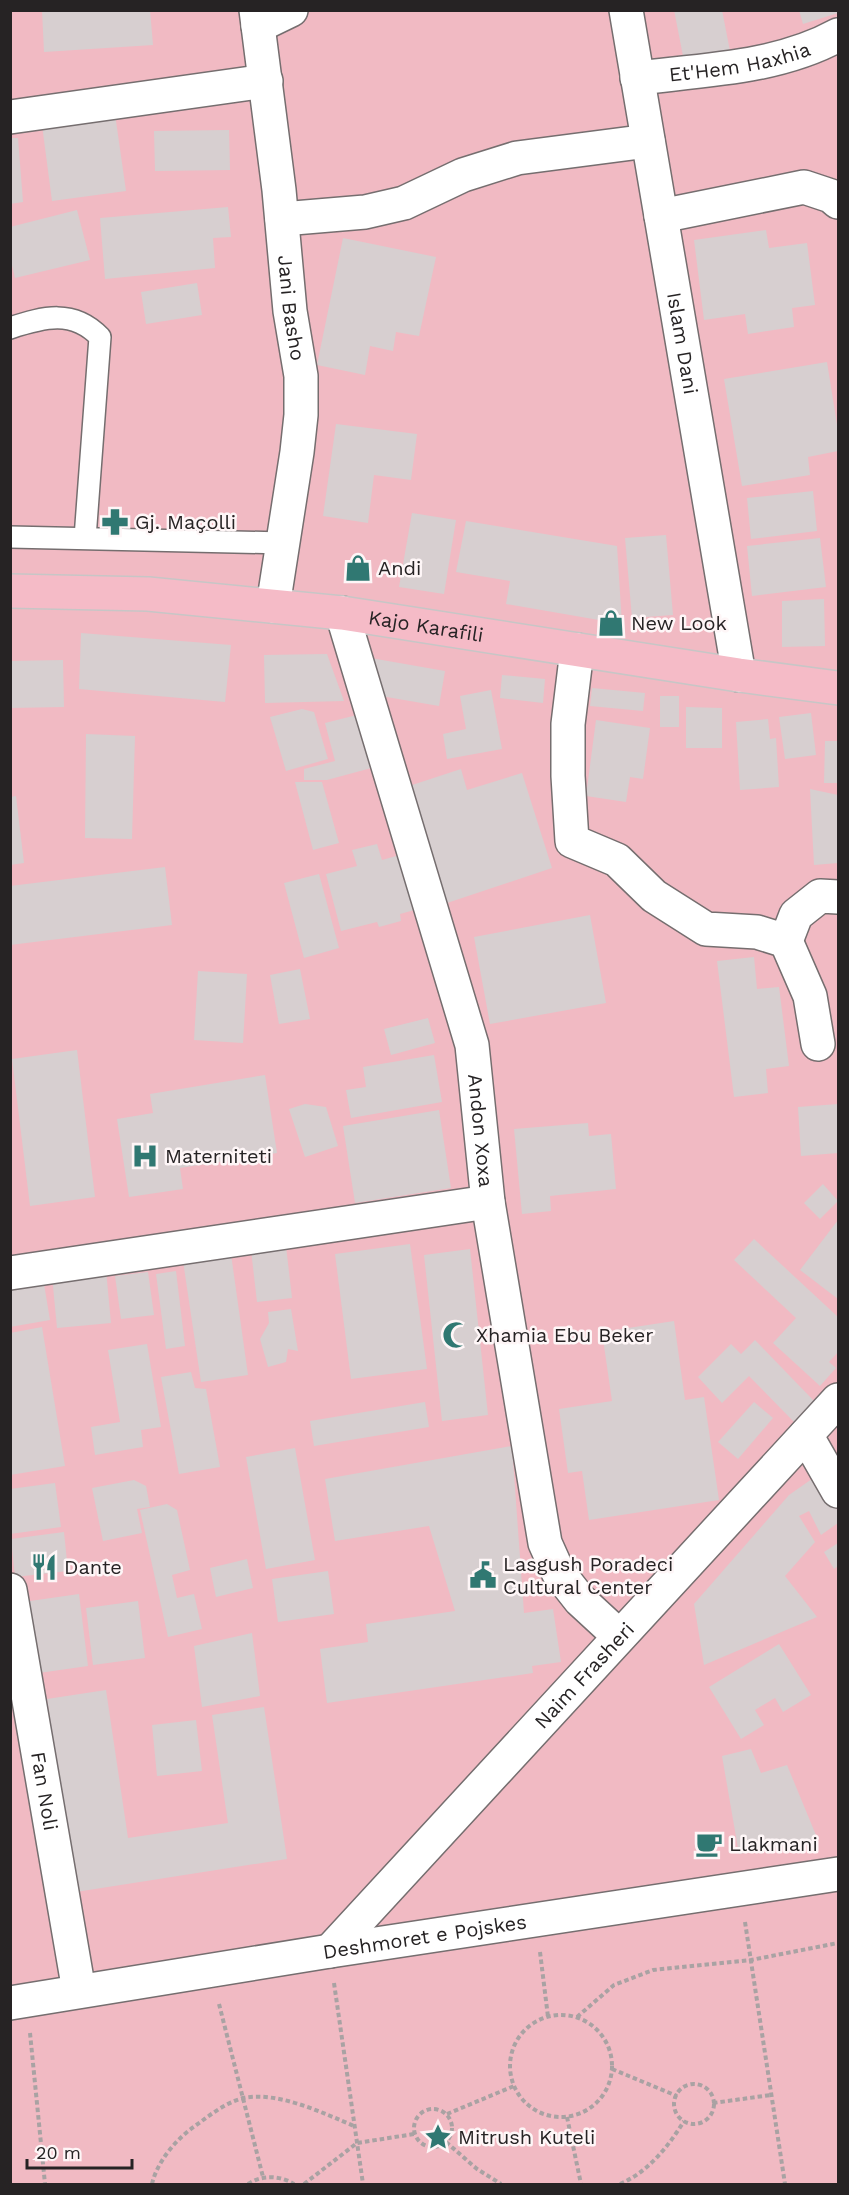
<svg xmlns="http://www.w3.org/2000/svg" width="849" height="2195" viewBox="0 0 849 2195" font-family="'Work Sans',sans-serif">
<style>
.green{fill:#f1bac3}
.building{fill:#d7cfd0}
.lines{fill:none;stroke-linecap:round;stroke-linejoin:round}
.lane-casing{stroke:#756e6f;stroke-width:24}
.street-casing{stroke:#756e6f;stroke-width:36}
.secondary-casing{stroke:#756e6f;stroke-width:36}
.primary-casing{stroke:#c7c6c6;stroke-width:36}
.path{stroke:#a9a2a3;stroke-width:4;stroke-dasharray:4.5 3;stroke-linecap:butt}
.lane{stroke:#fff;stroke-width:21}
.street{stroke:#fff;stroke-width:33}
.secondary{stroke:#fff;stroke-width:33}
.primary{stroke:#f5bbc7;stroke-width:33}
.labels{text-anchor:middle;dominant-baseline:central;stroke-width:5;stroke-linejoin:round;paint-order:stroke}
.street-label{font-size:20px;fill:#262324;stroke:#fef6f7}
.poi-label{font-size:20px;fill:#262324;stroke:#fef6f7;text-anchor:start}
</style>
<rect width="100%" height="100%" fill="#f1e9ea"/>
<rect class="green" x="11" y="11" width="827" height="2173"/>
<g class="building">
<path d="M42 10H150L153 45 44 52Z"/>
<path d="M674 10H722L730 51 684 61Z"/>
<path d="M799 10H838V13L803 24Z"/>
<path d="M115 114 126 191 52 201 42 125Z"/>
<path d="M229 130 230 170 155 171 154 131Z"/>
<path d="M10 138H18L23 202 10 204Z"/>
<path d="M228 207 231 237 213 238 215 268 105 279 100 218Z"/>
<path d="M77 210 90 260 15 278 10 257V227Z"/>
<path d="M766 230 769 248 807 243 815 305 792 308 794 327 748 334 745 314 704 320 694 240Z"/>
<path d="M343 238 436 257 419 336 396 332 393 351 370 346 365 375 317 365Z"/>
<path d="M197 283 202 315 146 324 141 292Z"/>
<path d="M827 362 838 431V451L808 457 810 475 742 486 724 379Z"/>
<path d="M336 424 417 434 411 480 374 475 368 523 323 516Z"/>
<path d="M813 491 817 531 751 539 747 498Z"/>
<path d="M412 513 456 520 444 594 399 587Z"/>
<path d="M466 521 617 546 622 624 506 604 510 581 456 572Z"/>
<path d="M666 535 673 615 632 618 625 538Z"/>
<path d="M820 538 826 587 752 596 747 546Z"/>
<path d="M824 599 825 646 782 647V601Z"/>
<path d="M81 633 231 645 225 702 79 689Z"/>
<path d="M327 654 344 701 265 703 264 655Z"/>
<path d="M365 657 445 671 439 706 375 695Z"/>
<path d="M63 660 64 707 10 708V661Z"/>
<path d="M502 675 545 679 543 703 500 698Z"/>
<path d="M592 688 645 693 643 711 590 706Z"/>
<path d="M491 690 502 749 447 759 443 734 466 729 460 696Z"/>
<rect x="660" y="696" width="19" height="31"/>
<path d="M686 707 722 708V748H686Z"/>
<path d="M302 709 314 712 328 759 286 771 270 717Z"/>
<path d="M811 713 816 755 785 759 779 717Z"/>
<path d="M361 714 375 767 327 780H304V769L335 761 325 723Z"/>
<path d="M768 719 770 739 776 738 779 787 740 790 736 722Z"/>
<path d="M596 720 650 728 643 779 630 777 626 802 586 796Z"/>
<path d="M86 734 135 736 132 839 85 838Z"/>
<path d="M825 741H838V783H824Z"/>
<path d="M461 769 467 790 522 773 552 868 441 905 403 788Z"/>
<path d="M295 782H322L339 843 313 850Z"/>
<path d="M810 789 838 795V863L814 865Z"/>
<path d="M16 796 24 863 10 865V797Z"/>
<path d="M377 844 382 860 403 854 418 909 400 914 401 921 379 927 377 922 341 931 326 874 357 866 352 850Z"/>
<path d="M165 867 172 925 10 945V886Z"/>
<path d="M319 874 339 948 304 958 284 883Z"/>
<path d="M590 915 606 1003 490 1024 474 937Z"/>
<path d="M754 957 757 989 779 987 789 1066 766 1069 768 1093 734 1097 717 961Z"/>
<path d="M300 969 310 1019 279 1024 270 975Z"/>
<path d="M198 971 247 974 243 1043 194 1040Z"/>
<path d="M428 1018 435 1043 391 1055 384 1029Z"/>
<path d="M77 1050 95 1197 30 1206 12 1059Z"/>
<path d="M434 1055 442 1102 351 1118 346 1090 366 1087 363 1067Z"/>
<path d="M265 1075 277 1153 180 1168 183 1189 129 1197 117 1119 153 1113 150 1094Z"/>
<path d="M305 1104 326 1107 338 1146 305 1157 289 1109Z"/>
<path d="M838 1104V1153L801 1156 798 1107Z"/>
<path d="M439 1110 451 1188 355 1203 343 1126Z"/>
<path d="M588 1123 589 1136 611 1134 616 1189 550 1196 551 1211 522 1214 514 1129Z"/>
<path d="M823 1184 838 1201 820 1219 804 1203Z"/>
<path d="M838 1220V1299L800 1270Z"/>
<path d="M754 1239 838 1317V1352L829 1362 836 1368 820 1386 773 1343 796 1318 734 1260Z"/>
<path d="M410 1244 427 1369 351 1379 335 1254Z"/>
<path d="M286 1246 292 1298 257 1302 251 1250Z"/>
<path d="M470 1249 488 1415 442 1421 424 1255Z"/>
<path d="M231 1254 248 1375 201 1382 183 1261Z"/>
<path d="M106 1270 111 1323 57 1328 52 1276Z"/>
<path d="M176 1271 185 1346 166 1349 156 1274Z"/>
<path d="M148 1272 154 1315 121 1319 115 1276Z"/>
<path d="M43 1278 50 1320 10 1327V1283Z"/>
<path d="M291 1309 298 1351 288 1349 286 1362 268 1367 260 1339 269 1323 268 1312Z"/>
<path d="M674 1321 685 1400 704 1397 719 1500 589 1520 582 1471 568 1473 559 1409 612 1401 602 1332Z"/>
<path d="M42 1327 65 1466 10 1475V1333Z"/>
<path d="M755 1340 814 1401 794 1422 749 1376 722 1403 698 1377 731 1344 741 1354Z"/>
<path d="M147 1344 161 1427 141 1430 143 1447 95 1455 91 1427 120 1422 108 1350Z"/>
<path d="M191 1372 195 1388 206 1389 220 1467 179 1474 161 1377Z"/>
<path d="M425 1402 429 1427 314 1446 310 1421Z"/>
<path d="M754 1402 773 1418 738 1459 718 1442Z"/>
<path d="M512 1446 524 1613 553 1609 561 1662 532 1666 533 1673 327 1703 320 1649 368 1642 366 1624 455 1611 429 1526 335 1541 325 1479Z"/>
<path d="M295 1448 315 1560 266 1569 246 1457Z"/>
<path d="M819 1474 838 1512V1523L821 1535 809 1511 799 1516 815 1542 785 1576 817 1617 704 1665 694 1604 789 1495Z"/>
<path d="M134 1480 146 1486 150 1507 137 1509 142 1533 103 1541 92 1488Z"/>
<path d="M55 1483 61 1527 10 1534V1489Z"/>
<path d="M167 1504 177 1510 190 1570 172 1575 177 1598 194 1594 202 1629 168 1637 140 1510Z"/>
<path d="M64 1532 68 1571 15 1577 11 1539Z"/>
<path d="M838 1543V1566L834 1569 824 1552Z"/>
<path d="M247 1559 253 1588 216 1597 210 1568Z"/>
<path d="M328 1571 334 1614 278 1622 272 1579Z"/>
<path d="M79 1594 88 1666 32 1674 23 1602Z"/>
<path d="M138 1601 145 1658 93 1665 86 1608Z"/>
<path d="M252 1633 260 1696 202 1707 194 1646Z"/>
<path d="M779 1644 811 1695 783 1712 775 1698 755 1710 764 1725 741 1739 709 1687Z"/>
<path d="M106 1690 128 1838 228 1823 212 1715 264 1707 287 1859 76 1892 47 1699Z"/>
<path d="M196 1720 202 1771 157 1776 152 1725Z"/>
<path d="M751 1749 761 1773 787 1765 818 1840 739 1854 722 1756Z"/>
</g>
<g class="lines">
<defs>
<g id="lane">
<path d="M10 328C44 317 73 309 100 337L85 538"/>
<path d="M10 537 284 543"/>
</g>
<g id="street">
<path id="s1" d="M256 10 279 190 290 311 301 376V415L297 452 273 606"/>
<path d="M258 26 291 10"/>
<path id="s2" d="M637 78C704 70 778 68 838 35"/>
<path d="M10 117 266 81"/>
<path d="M661 216 804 187 831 196 838 202"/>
<path d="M282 219 365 212 404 203 463 175 517 158 648 141"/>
<path id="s3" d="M342 613 472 1045 488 1202 545 1543 558 1572 580 1600 619 1636"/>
<path d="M577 650 568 724V776L572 841 617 860 654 896 706 929 757 932 786 941 810 996 818 1044"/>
<path d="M786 941 796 915 820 896 838 897"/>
<path d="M10 1273 488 1202"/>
<path d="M806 1435 838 1491"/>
<path id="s4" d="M10 1590 79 1991"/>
<path id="s5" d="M330 1951 838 1400"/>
</g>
<g id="secondary">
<path id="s6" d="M626 10 739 675"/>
<path id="s7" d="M10 2003 330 1951 838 1874"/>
</g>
<g id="primary">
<path id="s8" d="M10 591 148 594 342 613 739 675 838 688"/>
</g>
</defs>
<use href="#lane" class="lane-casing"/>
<use href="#street" class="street-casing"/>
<use href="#secondary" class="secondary-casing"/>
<use href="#primary" class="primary-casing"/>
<g class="path">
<path d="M745 1922 785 2184"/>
<path d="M540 1952 548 2017"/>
<path d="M334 1983 363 2184"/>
<path d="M219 2004 263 2177"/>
<circle cx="561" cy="2066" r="51"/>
<path d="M577 2017 614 1985 653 1970 751 1960 838 1943"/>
<path d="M30 2033 45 2184"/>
<path d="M612 2069 677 2096"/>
<circle cx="694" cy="2104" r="20"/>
<path d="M713 2103 771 2095"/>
<circle cx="433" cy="2128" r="19"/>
<path d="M447 2114 514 2086"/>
<path d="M567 2117 581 2184"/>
<path d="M446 2142 477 2169 501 2184"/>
<path d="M152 2184C157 2162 176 2139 195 2126 210 2115 225 2103 243 2098 278 2091 323 2113 354 2126"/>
<path d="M248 2184C261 2175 280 2175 294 2184"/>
<path d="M304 2184 357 2143 414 2134"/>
<path d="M620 2184C648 2172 668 2147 684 2121"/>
</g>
<use href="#lane" class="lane"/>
<use href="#street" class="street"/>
<use href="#secondary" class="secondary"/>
<use href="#primary" class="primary"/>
</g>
<defs>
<symbol id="pharmacy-bare" viewBox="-9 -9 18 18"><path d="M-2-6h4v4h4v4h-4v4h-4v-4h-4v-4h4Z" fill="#307872" stroke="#fef6f7" stroke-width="2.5" paint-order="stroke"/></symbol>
<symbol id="shop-bare" viewBox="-9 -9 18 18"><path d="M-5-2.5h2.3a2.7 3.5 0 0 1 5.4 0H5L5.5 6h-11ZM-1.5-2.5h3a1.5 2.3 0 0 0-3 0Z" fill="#307872" stroke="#fef6f7" stroke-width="2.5" paint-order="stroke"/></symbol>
<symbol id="hospital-bare" viewBox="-9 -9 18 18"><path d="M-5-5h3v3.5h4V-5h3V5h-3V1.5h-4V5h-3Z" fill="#307872" stroke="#fef6f7" stroke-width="2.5" paint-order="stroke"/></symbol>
<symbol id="mosque-bare" viewBox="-9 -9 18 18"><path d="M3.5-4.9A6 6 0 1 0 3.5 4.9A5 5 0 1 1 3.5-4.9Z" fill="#307872" stroke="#fef6f7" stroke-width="2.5" paint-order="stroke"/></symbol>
<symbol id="restaurant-bare" viewBox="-9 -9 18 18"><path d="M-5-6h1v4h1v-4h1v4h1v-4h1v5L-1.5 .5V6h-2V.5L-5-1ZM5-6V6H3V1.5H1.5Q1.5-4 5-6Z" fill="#307872" stroke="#fef6f7" stroke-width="2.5" paint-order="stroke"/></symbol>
<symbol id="civic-bare" viewBox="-9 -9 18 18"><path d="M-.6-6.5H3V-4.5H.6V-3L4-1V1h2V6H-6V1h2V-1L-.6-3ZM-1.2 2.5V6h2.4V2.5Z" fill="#307872" stroke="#fef6f7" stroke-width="2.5" paint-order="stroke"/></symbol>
<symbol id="cafe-bare" viewBox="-9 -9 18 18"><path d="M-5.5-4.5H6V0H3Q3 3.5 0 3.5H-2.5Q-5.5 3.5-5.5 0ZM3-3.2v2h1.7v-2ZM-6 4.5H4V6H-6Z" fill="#307872" stroke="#fef6f7" stroke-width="2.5" paint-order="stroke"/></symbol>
<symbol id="sight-bare" viewBox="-9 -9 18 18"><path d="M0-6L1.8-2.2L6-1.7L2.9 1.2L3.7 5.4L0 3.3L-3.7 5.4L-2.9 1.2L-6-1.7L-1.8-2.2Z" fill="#307872" stroke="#fef6f7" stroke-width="2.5" paint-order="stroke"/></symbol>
</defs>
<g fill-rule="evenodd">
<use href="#pharmacy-bare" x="96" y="503" width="38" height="38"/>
<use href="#shop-bare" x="339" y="549" width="38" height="38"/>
<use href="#shop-bare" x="592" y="604" width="38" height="38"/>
<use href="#hospital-bare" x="126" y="1137" width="38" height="38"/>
<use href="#mosque-bare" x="437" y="1316" width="38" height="38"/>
<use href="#restaurant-bare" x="25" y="1548" width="38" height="38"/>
<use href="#civic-bare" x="464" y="1556" width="38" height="38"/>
<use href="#cafe-bare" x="690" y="1825" width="38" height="38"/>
<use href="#sight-bare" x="419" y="2118" width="38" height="38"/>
</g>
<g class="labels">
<g class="street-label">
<text stroke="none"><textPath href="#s2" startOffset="104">Et'Hem Haxhia</textPath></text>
<text stroke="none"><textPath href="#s1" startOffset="300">Jani Basho</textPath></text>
<text stroke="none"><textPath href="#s6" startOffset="338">Islam Dani</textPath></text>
<text stroke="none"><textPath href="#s8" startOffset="418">Kajo Karafili</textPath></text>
<text stroke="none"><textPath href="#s3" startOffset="537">Andon Xoxa</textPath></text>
<text stroke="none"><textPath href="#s5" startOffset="375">Naim Frasheri</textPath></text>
<text stroke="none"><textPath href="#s4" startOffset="204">Fan Noli</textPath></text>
<text stroke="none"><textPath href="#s7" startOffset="420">Deshmoret e Pojskes</textPath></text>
</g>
<g class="poi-label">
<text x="135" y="522">Gj. Maçolli</text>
<text x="378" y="568">Andi</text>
<text x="631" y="623">New Look</text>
<text x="165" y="1156">Materniteti</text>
<text x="476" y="1335">Xhamia Ebu Beker</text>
<text x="503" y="1564">Lasgush Poradeci<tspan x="503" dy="23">Cultural Center</tspan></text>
<text x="64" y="1567">Dante</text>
<text x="729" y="1844">Llakmani</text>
<text x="458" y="2137">Mitrush Kuteli</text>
</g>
</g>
<rect width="849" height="2195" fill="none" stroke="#262324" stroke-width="24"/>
<path d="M27 2159v9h105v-9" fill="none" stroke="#262324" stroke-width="3"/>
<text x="36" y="2159" font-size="18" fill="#262324" stroke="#fef6f7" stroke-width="4.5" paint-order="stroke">20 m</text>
</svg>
